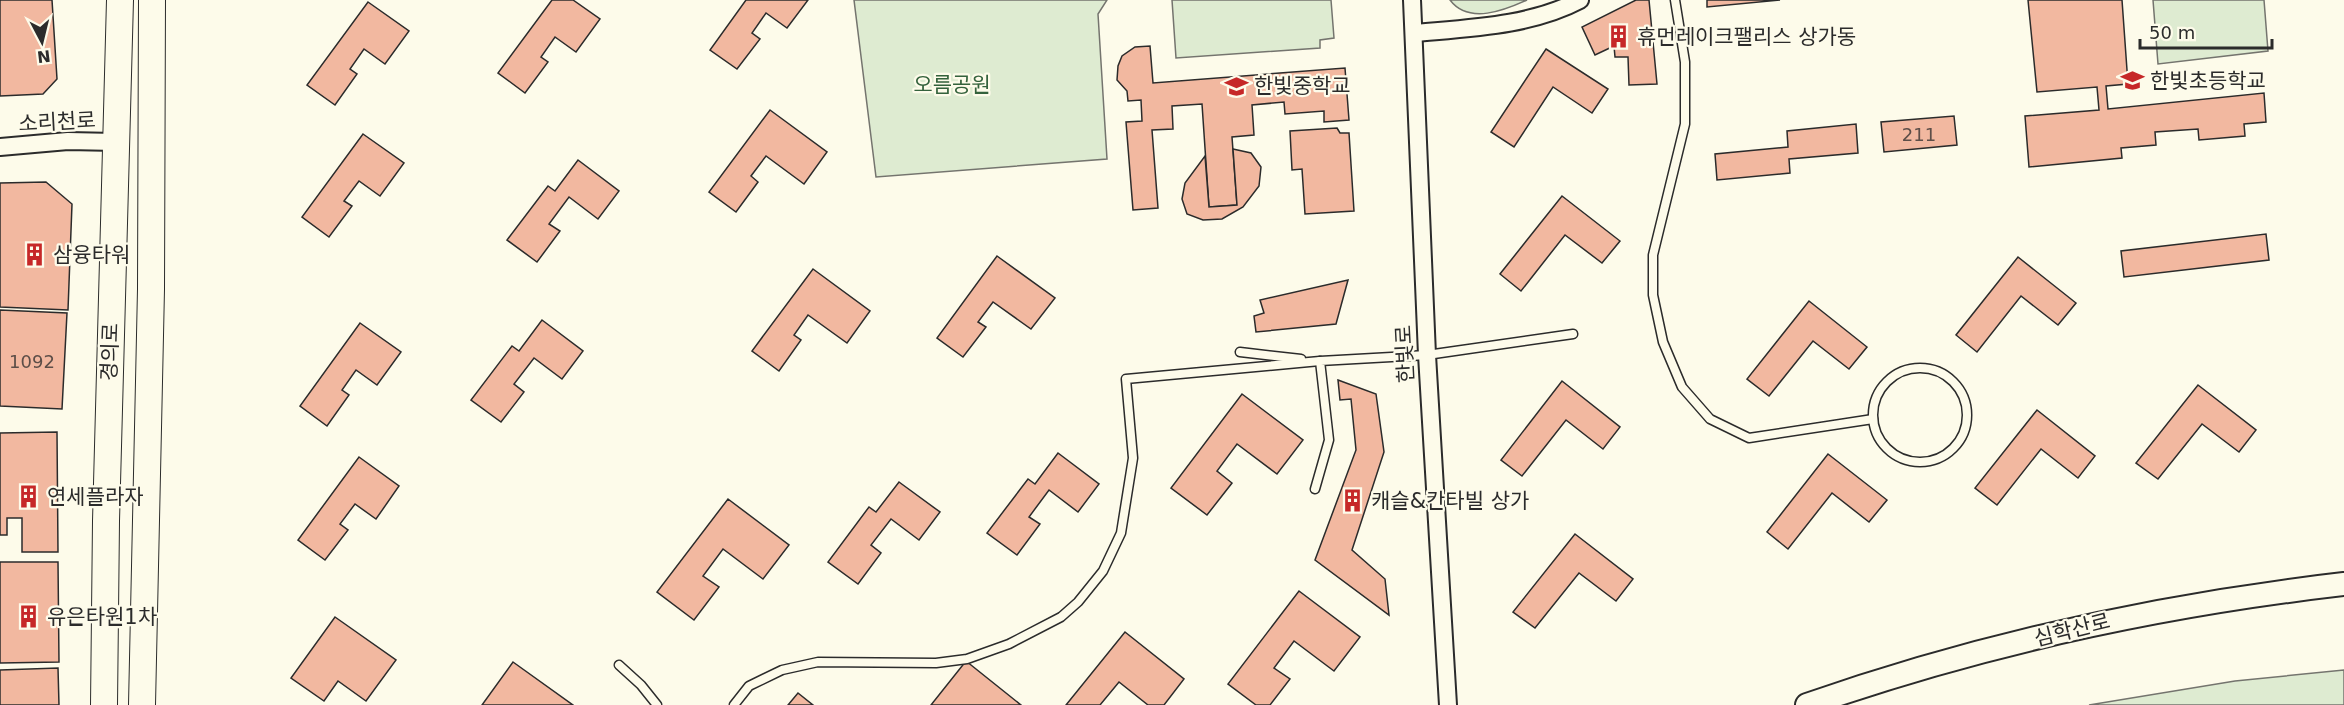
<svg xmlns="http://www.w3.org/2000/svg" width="2344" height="705" viewBox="0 0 2344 705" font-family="'DejaVu Sans','Noto Sans KR',sans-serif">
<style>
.green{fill:#deebd1;stroke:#74746e;stroke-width:1.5}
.building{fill:#f2b8a0;stroke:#2b2b2b;stroke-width:1.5}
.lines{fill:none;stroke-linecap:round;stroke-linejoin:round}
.lane-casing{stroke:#2b2b2b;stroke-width:11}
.street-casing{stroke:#2b2b2b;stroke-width:20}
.secondary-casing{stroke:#2b2b2b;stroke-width:26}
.primary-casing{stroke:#2b2b2b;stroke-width:28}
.lane{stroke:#fdfbea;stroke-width:8}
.street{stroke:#fdfbea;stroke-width:16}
.secondary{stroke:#fdfbea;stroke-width:22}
.primary{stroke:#fdfbea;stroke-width:26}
.labels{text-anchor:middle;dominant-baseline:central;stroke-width:4.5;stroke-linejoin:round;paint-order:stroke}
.number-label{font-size:18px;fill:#5d4e48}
.poi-label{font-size:21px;fill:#2b2b2b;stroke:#fdfbea;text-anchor:start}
.park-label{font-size:21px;fill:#34623c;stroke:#fdfbea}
.street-label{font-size:21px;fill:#2b2b2b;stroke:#fdfbea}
</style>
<rect width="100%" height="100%" fill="#fdfbea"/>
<g class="green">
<path d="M854 0H1107L1098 14 1107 159 876 177Z"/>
<path d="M1172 0H1331L1334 38 1320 40V48L1176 58Z"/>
<path d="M1450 0H1527C1505 10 1469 25 1450 0Z"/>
<path d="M2153 0H2264L2268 51 2158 64Z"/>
<path d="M2344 670V705H2089L2235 681Z"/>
</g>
<g class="building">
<path d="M0 0H52L57 79 43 94 0 96Z"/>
<path d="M552 0H573L600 19 576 52 555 37 541 57 548 62 525 93 498 73Z"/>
<path d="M746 0H808L787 28 766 13 752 33 760 39 737 69 710 50Z"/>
<path d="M1636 0H1649L1657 84 1629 85 1628 57H1615L1614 46 1595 55 1582 27Z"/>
<path d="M1707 0H1780L1707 7Z"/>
<path d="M2028 0H2122L2128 84 2106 86 2108 109 2264 93 2266 122 2244 124 2245 136 2199 140 2198 129 2155 132 2156 145 2121 148 2122 158 2029 167 2025 116 2099 110 2097 87 2037 92Z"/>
<path d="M368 2 409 31 385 64 364 49 350 69 357 74 335 105 307 85Z"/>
<path d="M1150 46 1153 83 1345 68 1349 120 1324 122V111L1285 114 1284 102 1252 105 1254 135 1232 137 1237 205 1209 207 1202 104 1172 106 1173 129 1152 130 1158 208 1133 210 1126 122 1142 121 1141 100 1128 101 1127 91 1117 80 1118 66 1122 56 1135 47Z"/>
<path d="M1546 49 1608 89 1592 113 1553 87 1514 147 1491 132Z"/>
<path d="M770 110 827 152 804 184 766 156 751 176 758 182 736 212 709 192Z"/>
<path d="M1954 116 1957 145 1884 152 1881 122Z"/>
<path d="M1856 124 1858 153 1789 159 1790 173 1717 180 1715 154 1788 147 1787 131Z"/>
<path d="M1337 128 1340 133H1349L1354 211 1305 214 1302 169 1292 170 1290 131Z"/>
<path d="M363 134 404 163 380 196 359 181 344 201 352 206 329 237 302 217Z"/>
<path d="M1233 149 1251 153 1261 167 1259 186 1243 207 1222 219 1203 220 1187 214 1182 199 1185 183 1205 156 1209 207 1237 205Z"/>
<path d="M578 160 619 191 598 219 569 197 549 224 560 231 537 262 507 240 548 186 555 191Z"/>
<path d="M46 182 72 204 68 310 0 307V183Z"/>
<path d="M1562 196 1620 241 1602 263 1565 235 1521 291 1500 274Z"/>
<path d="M2266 234 2269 260 2124 277 2121 251Z"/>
<path d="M997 256 1055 298 1031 329 993 302 978 322 986 327 963 357 937 338Z"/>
<path d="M2018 257 2076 303 2058 325 2021 296 1977 352 1956 335Z"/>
<path d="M813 269 870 311 847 343 808 315 794 335 801 340 779 371 752 351Z"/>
<path d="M1348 280 1336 324 1256 332 1254 316 1264 313 1260 300Z"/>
<path d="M1809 301 1867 347 1849 369 1813 341 1769 396 1747 379Z"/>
<path d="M0 310 67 313 62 409 0 406Z"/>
<path d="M542 320 583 351 562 379 534 358 514 384 524 392 501 422 471 400 512 346 519 351Z"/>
<path d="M360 323 401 352 377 385 356 370 342 390 349 395 327 426 300 406Z"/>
<path d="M1338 380 1376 394 1384 452 1352 550 1385 579 1389 615 1315 560 1356 450 1351 399 1340 400Z"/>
<path d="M1562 381 1620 427 1603 449 1566 420 1522 476 1501 460Z"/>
<path d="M2198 385 2256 430 2239 452 2202 424 2158 479 2136 463Z"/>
<path d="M1242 394 1303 440 1277 474 1237 444 1217 471 1232 483 1207 515 1171 488Z"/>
<path d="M2037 410 2095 456 2078 478 2041 449 1997 505 1975 488Z"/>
<path d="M57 432 58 552H22V518H7V535H0V433Z"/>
<path d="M1058 453 1099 484 1078 512 1049 490 1029 517 1040 524 1017 555 987 533 1028 479 1035 484Z"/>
<path d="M1828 454 1887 500 1869 522 1832 493 1788 549 1767 532Z"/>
<path d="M359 457 399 486 376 519 355 504 340 524 348 530 325 560 298 540Z"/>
<path d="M899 482 940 512 919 540 891 519 871 545 881 553 858 584 828 562 869 507 876 512Z"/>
<path d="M728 499 789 545 763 579 723 549 703 576 719 587 694 620 657 592Z"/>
<path d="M1575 534 1633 579 1616 601 1579 573 1535 628 1513 612Z"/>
<path d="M0 562H58L59 662 0 663Z"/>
<path d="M1299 591 1360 637 1334 671 1294 641 1274 668 1290 679 1270 705H1256L1228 684Z"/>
<path d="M335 617 396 660 366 701 338 681 324 701 291 678Z"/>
<path d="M1125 632 1184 679 1164 705H1148L1119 682 1100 705H1066Z"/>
<path d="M966 661 1021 705H931Z"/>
<path d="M513 662 573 705H482Z"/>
<path d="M58 668 59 705H0V670Z"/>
<path d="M798 693 813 705H788Z"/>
</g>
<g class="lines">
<defs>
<g id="lane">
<path d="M1675 0 1685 62V124L1653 255V295L1663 342 1682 387 1710 419 1749 438 1873 419"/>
<path d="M1240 352 1301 359"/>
<circle cx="1920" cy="415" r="47"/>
<path d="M1315 489 1329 440 1320 361 1427 355 1573 334"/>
<path d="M619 665 641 685 657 705"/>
<path d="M734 705 749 686 782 670 818 662 936 663 967 659 1009 644 1061 617 1078 602 1103 571 1121 533 1133 458 1126 379 1320 361"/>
</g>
<g id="street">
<path d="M1412 0 1427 355 1448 705"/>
<path d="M1415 33C1470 28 1531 26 1580 0"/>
<path d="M0 147 68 141 116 142"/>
</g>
<path id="secondary" d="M1807 705C1981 644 2161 605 2344 584"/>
<g id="primary">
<path d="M104 705 106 521 120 0"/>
<path d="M142 705 151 289 152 0"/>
</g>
</defs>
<use href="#lane" class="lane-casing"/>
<use href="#street" class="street-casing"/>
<use href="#secondary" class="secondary-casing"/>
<use href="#primary" class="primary-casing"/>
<use href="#lane" class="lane"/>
<use href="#street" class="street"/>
<use href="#secondary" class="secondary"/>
<use href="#primary" class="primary"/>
</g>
<defs>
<symbol id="building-bare" viewBox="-9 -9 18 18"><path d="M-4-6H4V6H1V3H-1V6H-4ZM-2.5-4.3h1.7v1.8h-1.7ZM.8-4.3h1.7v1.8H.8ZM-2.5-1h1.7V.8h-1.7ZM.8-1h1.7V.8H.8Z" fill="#c62828" stroke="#fdfbea" stroke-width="2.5" paint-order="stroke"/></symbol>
<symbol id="school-bare" viewBox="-9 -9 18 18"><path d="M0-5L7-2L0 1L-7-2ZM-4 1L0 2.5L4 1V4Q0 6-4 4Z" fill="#c62828" stroke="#fdfbea" stroke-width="2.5" paint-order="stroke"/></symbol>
</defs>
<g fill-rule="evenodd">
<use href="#building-bare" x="1602" y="20" width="33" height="33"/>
<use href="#school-bare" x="2116" y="64" width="33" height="33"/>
<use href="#school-bare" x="1220" y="70" width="33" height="33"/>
<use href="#building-bare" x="18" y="238" width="33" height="33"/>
<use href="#building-bare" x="12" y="480" width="33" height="33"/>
<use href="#building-bare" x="1336" y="484" width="33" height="33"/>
<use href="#building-bare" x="12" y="600" width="33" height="33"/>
</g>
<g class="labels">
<g class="number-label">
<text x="1919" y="134">211</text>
<text x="32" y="361">1092</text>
</g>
<g class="poi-label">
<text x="1637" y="37">휴먼레이크팰리스 상가동</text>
<text x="2150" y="81">한빛초등학교</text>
<text x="1254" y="86">한빛중학교</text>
<text x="53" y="255">삼융타워</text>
<text x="47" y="497">연세플라자</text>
<text x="1371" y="501">캐슬&amp;칸타빌 상가</text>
<text x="47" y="617">유은타원1차</text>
</g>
<g class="park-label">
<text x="952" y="85">오름공원</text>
</g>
<g class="street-label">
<text transform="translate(57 122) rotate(-3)">소리천로</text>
<text transform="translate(110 352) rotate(-88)">경의로</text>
<text transform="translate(1405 354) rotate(-93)">한빛로</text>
<text transform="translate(2072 630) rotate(-14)">심학산로</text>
</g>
</g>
<g transform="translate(42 42) rotate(173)" stroke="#fdfbea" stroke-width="4.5" paint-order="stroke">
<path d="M0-4.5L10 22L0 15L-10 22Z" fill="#2b2b2b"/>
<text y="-9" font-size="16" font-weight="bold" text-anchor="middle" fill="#2b2b2b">N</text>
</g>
<path d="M2140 39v9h132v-9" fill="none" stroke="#2b2b2b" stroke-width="3"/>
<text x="2149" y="39" font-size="18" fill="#2b2b2b" stroke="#fdfbea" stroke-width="4.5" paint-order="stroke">50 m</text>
</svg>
